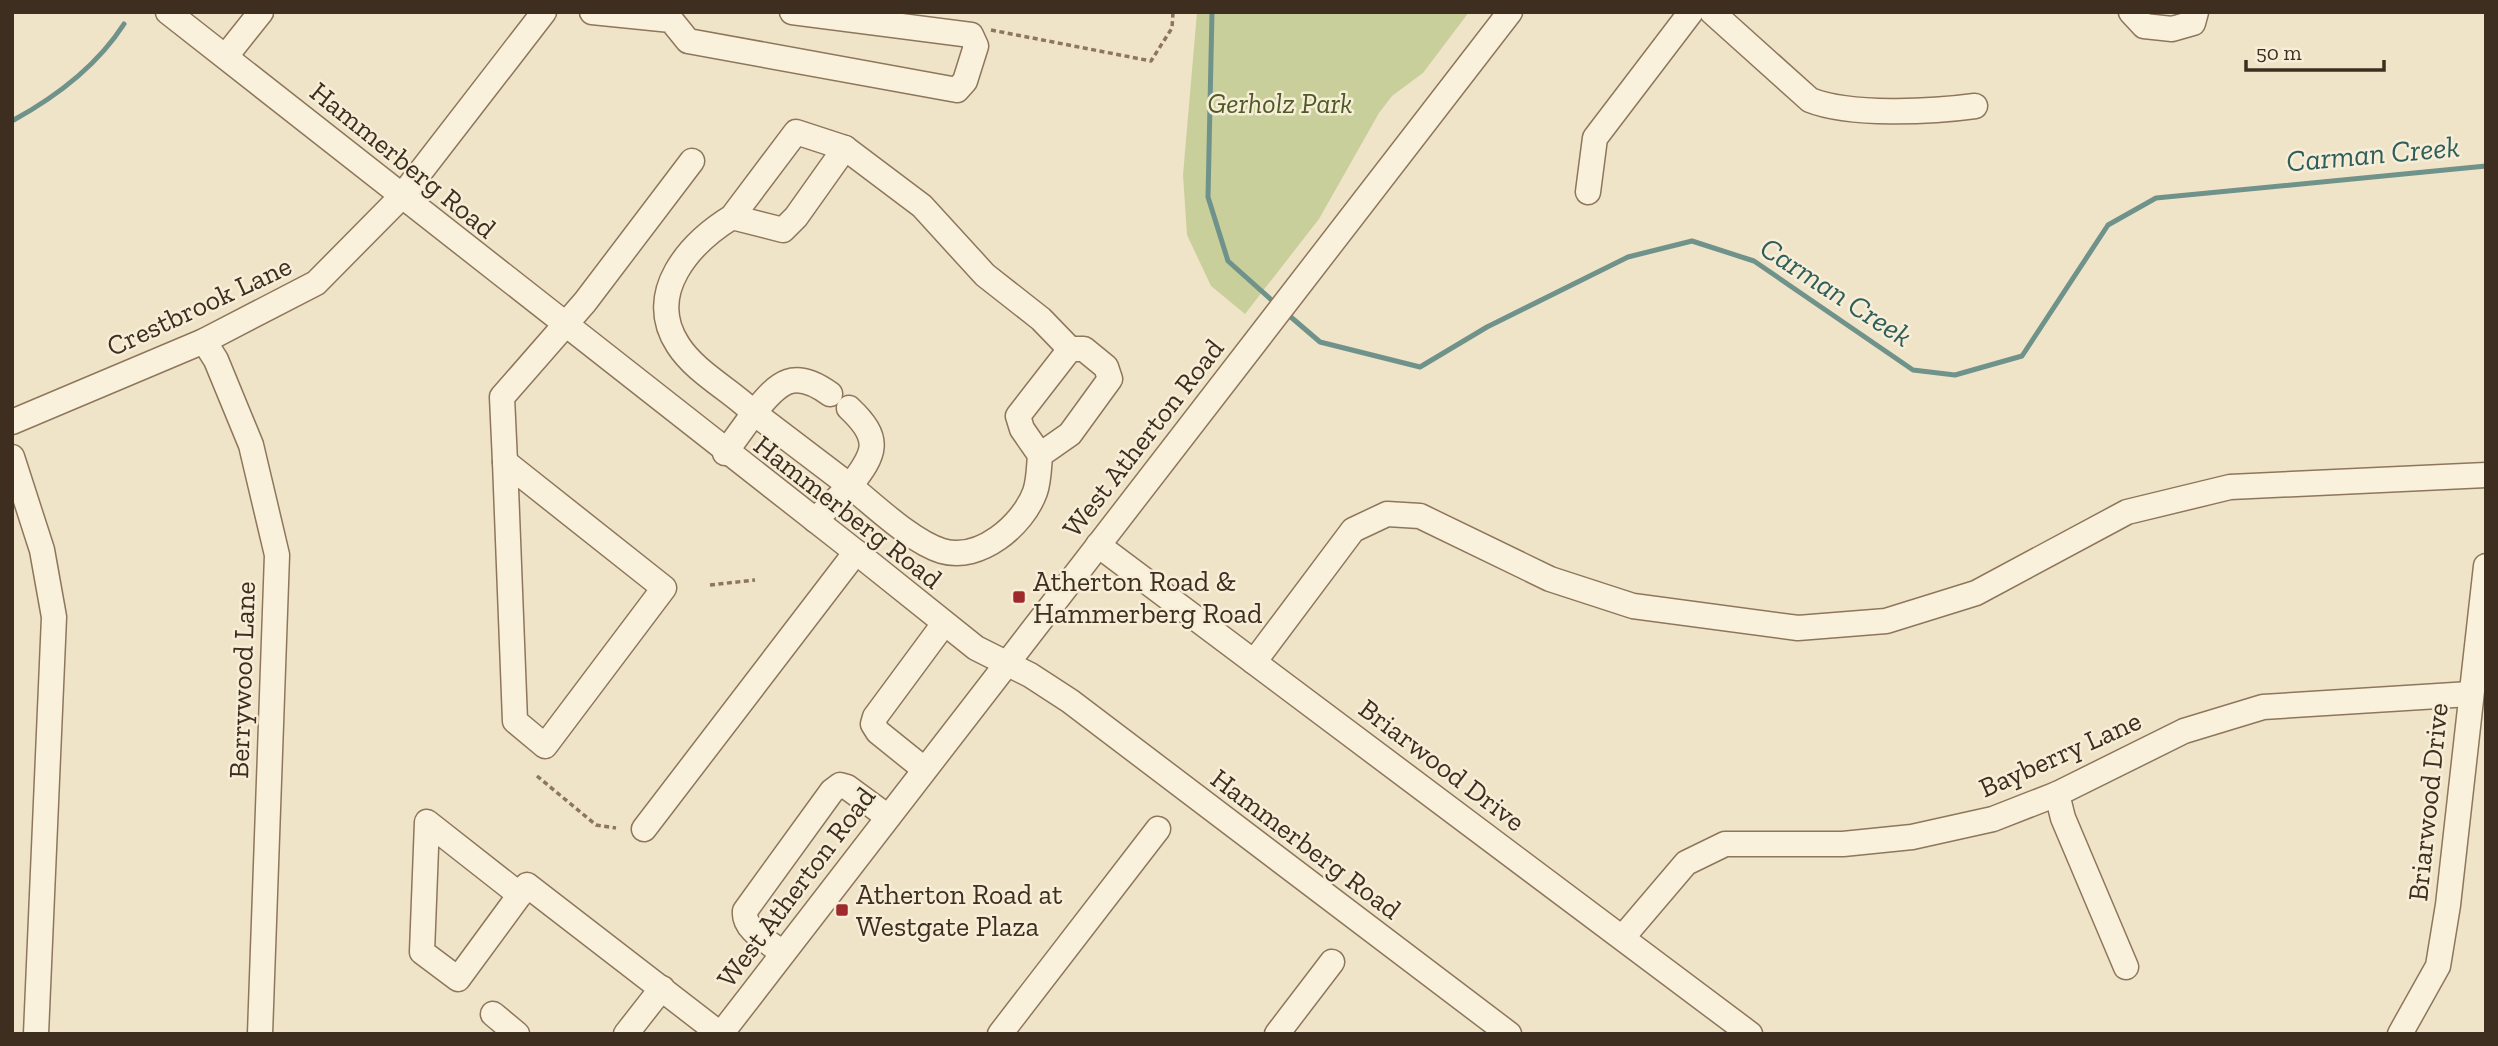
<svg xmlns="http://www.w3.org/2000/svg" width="2498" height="1046" viewBox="0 0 2498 1046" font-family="'Zilla Slab',serif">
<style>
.green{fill:#c9cf9b}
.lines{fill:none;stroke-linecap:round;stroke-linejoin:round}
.stream{stroke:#6f938a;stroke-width:5}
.minor-casing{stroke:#8d765c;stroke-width:27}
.path{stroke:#8d765c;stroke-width:3.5;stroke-dasharray:5 3.5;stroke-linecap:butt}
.minor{stroke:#faf1dc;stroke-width:24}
.poi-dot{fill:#9e2a2b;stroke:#f7eed8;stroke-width:2.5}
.labels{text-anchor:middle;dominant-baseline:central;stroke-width:5;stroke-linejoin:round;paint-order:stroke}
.park-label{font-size:28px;font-style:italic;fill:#4d5a26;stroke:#f7eed8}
.street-label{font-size:28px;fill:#3d2e20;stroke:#f7eed8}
.poi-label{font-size:28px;fill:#3d2e20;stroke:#f7eed8;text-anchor:start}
.water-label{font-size:30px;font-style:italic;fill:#2f5d5a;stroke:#f7eed8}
</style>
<rect width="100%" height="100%" fill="#f0e4c8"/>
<path class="green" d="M1197 12H1469L1423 73 1392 96 1379 113 1319 219 1245 314 1211 286 1187 235 1183 175Z"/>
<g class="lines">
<g class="stream">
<path d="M1212 12 1208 197 1228 261 1275 303"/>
<path d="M12 121C56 97 97 66 124 24"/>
<path d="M1285 312 1320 342 1420 367 1487 327 1628 257 1692 241 1754 261 1913 370 1955 375 2022 356 2108 225 2156 198 2486 166"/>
</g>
<defs>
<g id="minor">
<path d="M168 12 856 552 976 648 1030 675 1070 701 1509 1034"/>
<path d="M592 12 671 20 688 41 957 90 965 81 976 46 971 35 792 12"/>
<path d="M1712 12 1810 100C1850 116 1931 112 1975 106"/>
<path d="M2131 12 2144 26 2172 29 2193 23 2196 12"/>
<path d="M226 56 261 12"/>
<path d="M845 148 922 206 985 275 1041 319 1070 349"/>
<path d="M1588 192 1595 138 1691 12"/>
<path d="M732 217 796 132 845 148 796 217 783 230 732 217C690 243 644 293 678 345 696 373 731 390 754 413 779 381 794 368 830 394"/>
<path d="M204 341 216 360 251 445 277 555 260 1034"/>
<path d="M12 422 204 341 316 283 401 197 544 12"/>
<path d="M725 453 754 413 850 486C876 453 882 439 849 408"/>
<path d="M12 457 42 550 54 617 36 1034"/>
<path d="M505 462 664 588 545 746 515 721Z"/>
<path d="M505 462 502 397 585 302 692 161"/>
<path d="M815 520 850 486C874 505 912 542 942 551 980 562 1023 525 1035 492 1039 481 1039 466 1040 455L1022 429 1018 416 1070 349H1084L1106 367 1110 379 1070 434 1040 455"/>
<path d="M1098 545 1750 1034"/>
<path d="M1254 662 1353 530 1387 514 1420 516 1550 579 1633 606 1798 628 1886 621 1976 593 2127 512 2230 487 2486 475"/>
<path d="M924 769 878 732 873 724 875 717 943 625"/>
<path d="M2057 794 2063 818 2126 967"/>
<path d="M644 829 856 552"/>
<path d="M520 895 427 822 422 952 458 979 527 885 720 1034"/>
<path d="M1623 937 1686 863 1725 844H1843L1912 837 1993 819 2057 794 2184 731 2263 707 2470 694"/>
<path d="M783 953C769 942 743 930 745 911L832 791 840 785 847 787 888 817"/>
<path d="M493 1014 517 1034"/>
<path d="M626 1034 662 988"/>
<path d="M721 1034 1510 12"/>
<path d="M1000 1034 1158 829"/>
<path d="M1277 1034 1332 962"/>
<path d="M2400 1034 2438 966 2448 905 2486 566"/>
</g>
</defs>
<use href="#minor" class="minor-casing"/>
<g class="path">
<path d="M991 30 1151 61 1172 28 1173 12"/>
<path d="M710 585 755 580"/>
<path d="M537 776 596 825 616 828"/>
</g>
<use href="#minor" class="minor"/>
</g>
<g class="poi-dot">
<rect x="1012" y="590" width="14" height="14" rx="3.5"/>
<rect x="835" y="903" width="14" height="14" rx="3.5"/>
</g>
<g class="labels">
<g class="park-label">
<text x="1280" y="103">Gerholz Park</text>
</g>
<g class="street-label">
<text transform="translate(403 160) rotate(39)">Hammerberg Road</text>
<text transform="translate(199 306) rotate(-25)">Crestbrook Lane</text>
<text transform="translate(1143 438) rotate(-52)">West Atherton Road</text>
<text transform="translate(848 512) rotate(38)">Hammerberg Road</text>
<text transform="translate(242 680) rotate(-88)">Berrywood Lane</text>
<text transform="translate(2060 754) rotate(-24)">Bayberry Lane</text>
<text transform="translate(1442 765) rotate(37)">Briarwood Drive</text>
<text transform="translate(2428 802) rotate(-84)">Briarwood Drive</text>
<text transform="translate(1306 844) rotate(37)">Hammerberg Road</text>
<text transform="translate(796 887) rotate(-53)">West Atherton Road</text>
</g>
<g class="poi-label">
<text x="1033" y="581">Atherton Road &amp;<tspan x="1033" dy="32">Hammerberg Road</tspan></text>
<text x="856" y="894">Atherton Road at<tspan x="856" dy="32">Westgate Plaza</tspan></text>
</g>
<g class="water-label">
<text transform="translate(2373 154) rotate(-5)">Carman Creek</text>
<text transform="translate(1836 292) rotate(33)">Carman Creek</text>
</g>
</g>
<rect width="2498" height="1046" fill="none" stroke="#3d2e20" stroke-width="28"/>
<path d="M2246 60v10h138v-10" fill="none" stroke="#3d2e20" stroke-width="3.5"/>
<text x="2256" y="60" font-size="21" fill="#3d2e20" stroke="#f7eed8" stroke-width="5" paint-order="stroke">50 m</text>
</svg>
